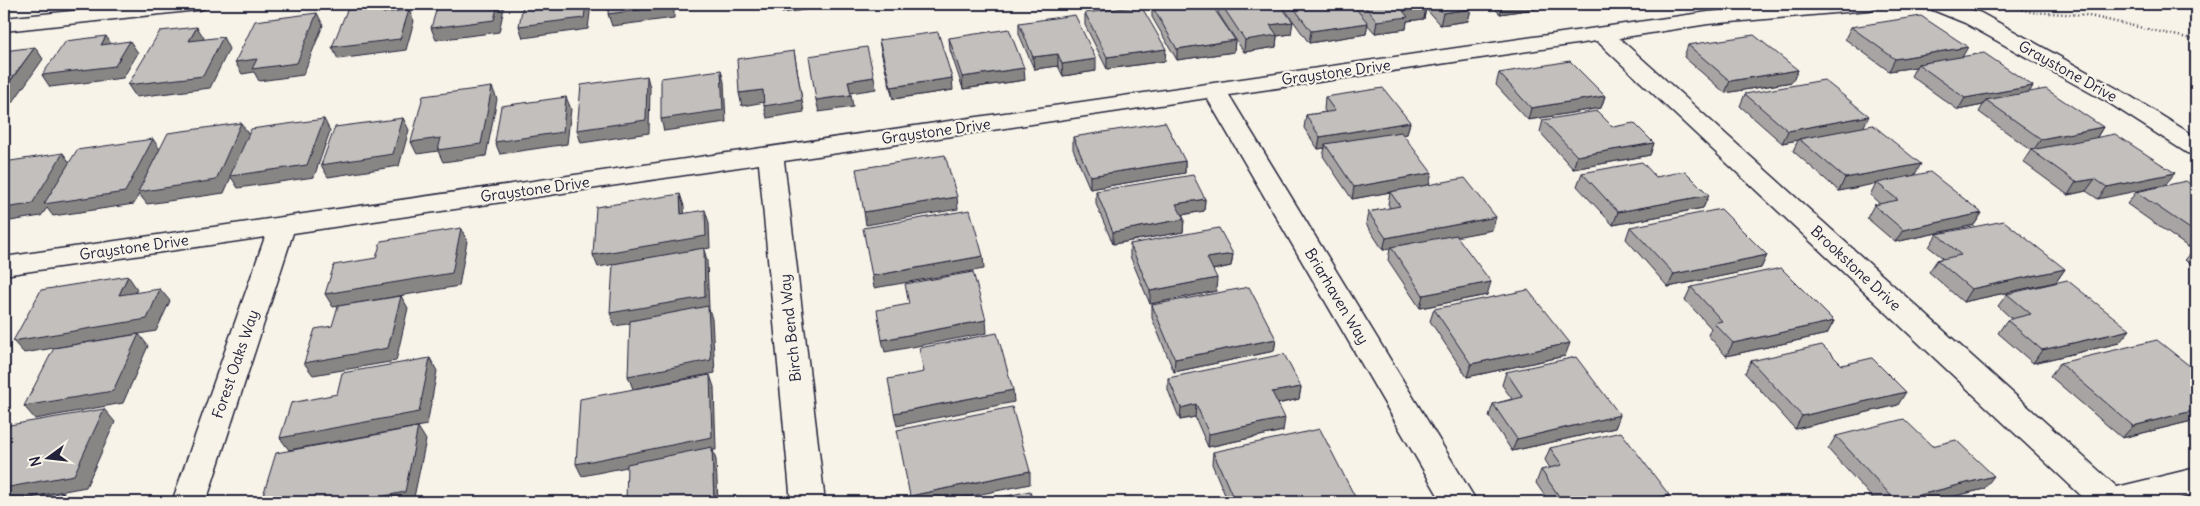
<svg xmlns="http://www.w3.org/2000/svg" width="2200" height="506" viewBox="0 0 2200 506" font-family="Delius,sans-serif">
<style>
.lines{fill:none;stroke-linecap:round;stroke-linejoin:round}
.street-casing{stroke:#22223b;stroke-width:3}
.path{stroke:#22223b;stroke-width:2.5;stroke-dasharray:1 3;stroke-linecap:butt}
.street{fill:#f7f3e8;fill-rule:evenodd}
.wall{fill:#a7a4a3;stroke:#22223b}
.shaded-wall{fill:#888684;stroke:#22223b}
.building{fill:#c2bfbd;stroke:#22223b}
.labels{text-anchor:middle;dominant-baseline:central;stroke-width:4.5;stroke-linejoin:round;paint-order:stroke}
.street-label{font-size:15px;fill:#22223b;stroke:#f7f3e8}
</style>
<rect width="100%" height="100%" fill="#f7f3e8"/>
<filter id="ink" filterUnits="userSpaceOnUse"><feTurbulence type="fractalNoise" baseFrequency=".02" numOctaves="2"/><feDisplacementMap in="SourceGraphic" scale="10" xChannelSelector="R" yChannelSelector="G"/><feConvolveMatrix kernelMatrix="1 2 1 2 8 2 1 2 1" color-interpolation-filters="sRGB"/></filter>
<g filter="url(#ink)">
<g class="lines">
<defs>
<g id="street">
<path d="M141 4H209L205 8 198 10 4 31V18Z"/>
<path d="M1798 4H1880L1876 8 1869 10 1708 24 1619 38 2117 487 2196 468V494L2166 502H2088L1597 41 1229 95 1477 502H1442L1207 98 784 161 825 502H791L759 164 293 233 206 502H172L265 237 4 275V257L1708 12Z"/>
<path d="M1924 4H1954L1981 13 2125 93 2196 137V155L2187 153 2109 103 1965 23 1928 8Z"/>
</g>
</defs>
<use href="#street" class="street-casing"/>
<path class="path" d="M2018 8 2031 12 2085 15 2196 40"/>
<use href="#street" class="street"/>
</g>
<g class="wall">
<path d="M1219 4H1279L1291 34 1277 36 1276 47 1244 52 1218 13Z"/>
<path d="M1281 4H1480V6L1470 8 1471 9 1468 21 1440 25 1426 9 1424 19 1407 21 1406 29 1375 33 1367 24 1366 34 1309 43Z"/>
<path d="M1490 4H1548L1547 7 1500 14Z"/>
<path d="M1560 4H1587L1563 7Z"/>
<path d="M1152 6 1235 40 1234 52 1177 60 1152 17Z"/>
<path d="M1085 13 1165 61 1107 69 1085 25Z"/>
<path d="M1019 23 1096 71 1063 76 1058 66 1034 69 1019 34Z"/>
<path d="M1851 27 1962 56 2033 86 2029 92 2103 127 2097 137 2175 173 2098 199 2086 191 2068 195 2023 162 2031 150 1979 112 1983 105 1958 110 1911 76 1916 67 1889 71 1845 39Z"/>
<path d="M949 38 1025 80 963 89 950 50Z"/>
<path d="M879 40 953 90 893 99 881 52Z"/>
<path d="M1688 45 1798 70 1792 82 1725 93 1684 57Z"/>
<path d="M1499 73 1605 96 1601 108 1528 120 1496 85Z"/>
<path d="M1745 94 1863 127 1915 175 1982 213 1974 225 1895 242 1867 218 1874 205 1880 204 1870 195 1876 183 1839 191 1793 151 1798 140 1782 143 1740 106Z"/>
<path d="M1325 97 1410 122 1407 134 1403 135 1429 185 1492 230 1457 236 1487 295 1420 308 1388 260 1390 249 1383 250 1366 224 1368 212 1390 208 1388 204 1390 192 1352 199 1323 156 1325 148 1318 149 1304 128 1306 115 1326 112 1324 110Z"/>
<path d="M1543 120 1654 143 1650 155 1573 169 1540 132Z"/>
<path d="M1073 137 1185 161V173L1090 189 1073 149Z"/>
<path d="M1582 173 1656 177 1709 195 1703 208 1613 225 1577 186Z"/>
<path d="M2196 188V245L2188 247 2127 204 2136 192Z"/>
<path d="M1096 191 1205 199 1204 211 1182 215 1184 219 1183 232 1113 244 1096 204Z"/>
<path d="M1630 227 1767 255 1761 268 1668 287 1626 239Z"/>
<path d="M1937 234 2065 269 2056 282 1963 302 1929 272 1937 260 1943 258 1929 247Z"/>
<path d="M1130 244 1233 254 1231 266 1213 270 1216 291 1150 304 1130 256Z"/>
<path d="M2196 248V268L2185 260Z"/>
<path d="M1691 287 1834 321 1827 334 1726 356 1708 335 1711 328 1685 300Z"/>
<path d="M2007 294 2119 343 2033 363 1998 333 2007 320 2012 319 1998 306Z"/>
<path d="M1152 305 1276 339 1274 351 1174 372 1152 318Z"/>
<path d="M1434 309 1565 356 1467 377 1430 321Z"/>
<path d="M1751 361 1842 365 1898 405 1795 429 1745 373Z"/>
<path d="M2060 363 2196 371V420L2122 438 2050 376Z"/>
<path d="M1506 372 1620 415 1615 428 1512 451 1489 416 1493 404 1512 399 1502 385Z"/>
<path d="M1168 378 1301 387 1299 399 1278 404 1283 431 1208 447 1195 417 1180 420 1168 390Z"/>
<path d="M1836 436 1932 446 1984 489 1931 502H1876L1828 449Z"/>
<path d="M1550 448 1665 502H1549L1536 483 1541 470 1550 468 1545 460Z"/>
<path d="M1213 452 1354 502H1228L1212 464Z"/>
</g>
<g class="shaded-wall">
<path d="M498 4H502L504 8 499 32 436 40 431 28Z"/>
<path d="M586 4H591L588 29 523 38 519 26Z"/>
<path d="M671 4H674V18L612 26 608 14Z"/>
<path d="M698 4H721L699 7Z"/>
<path d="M781 4H842V5L782 13Z"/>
<path d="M1459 4H1480V6L1458 10Z"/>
<path d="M1503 4H1548L1547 7 1500 14Z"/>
<path d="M1564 4H1587L1563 7Z"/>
<path d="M386 5 391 16 383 13Z"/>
<path d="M1426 7 1424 19 1407 21 1406 29 1375 33 1377 21 1403 11Z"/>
<path d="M1471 9 1468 21 1440 25 1443 13Z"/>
<path d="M409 10 414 21 406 50 338 59 332 47Z"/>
<path d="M317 13 323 25 303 75 259 81 254 72 242 74 235 62Z"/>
<path d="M1293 22 1291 34 1277 36 1276 47 1244 52 1245 40 1270 25Z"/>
<path d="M1368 23 1366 34 1309 43 1311 31Z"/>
<path d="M197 27 204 38 196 53 189 41Z"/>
<path d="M106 36 114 48 101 45Z"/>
<path d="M223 37 229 49 210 88 136 97 128 85Z"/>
<path d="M1235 40 1234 52 1177 60V49Z"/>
<path d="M130 41 138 53 123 78 50 87 42 75Z"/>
<path d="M35 47 43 59 13 102 4 103V90Z"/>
<path d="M1968 47 1961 59 1918 64 1916 67 1889 71 1895 59Z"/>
<path d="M1166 49 1165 61 1107 69V57Z"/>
<path d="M794 51 804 112 767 118 764 106Z"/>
<path d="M1058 54V66L1034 69 1033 57Z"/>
<path d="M1096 59V71L1063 76 1062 64Z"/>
<path d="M1024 68 1025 80 963 89 962 77Z"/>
<path d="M721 70 724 82 726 122 664 131 661 119Z"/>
<path d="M1798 70 1792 82 1725 93 1730 81Z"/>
<path d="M647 76 650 88 649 133 581 143 577 130Z"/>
<path d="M874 77 876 89 850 93 848 81Z"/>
<path d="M952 78 953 90 893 99 891 87Z"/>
<path d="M2033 86 2026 98 1986 100 1983 105 1958 110 1965 98Z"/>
<path d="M492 87 497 99 486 156 443 162 438 151 417 154 411 142Z"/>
<path d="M763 90 765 102 742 106 739 93Z"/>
<path d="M851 95 853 107 819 112 816 100Z"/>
<path d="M1605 96 1601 108 1528 120 1531 108Z"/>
<path d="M566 97 571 109 567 144 500 154 495 142Z"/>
<path d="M1869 116 1863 128 1799 139 1798 140 1782 143 1788 131Z"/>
<path d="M403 118 409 130 399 166 328 177 321 165Z"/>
<path d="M324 119 330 131 314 177 238 188 231 177 224 193 147 204 139 194 134 204 53 216 47 208 41 216 4 222V208L63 153 72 166 153 139 161 151 241 123 249 135Z"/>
<path d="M1410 122 1407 134 1327 147 1325 144V148L1318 149 1320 137Z"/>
<path d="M2103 127 2095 140 2033 151 2041 139Z"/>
<path d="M1654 143 1650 155 1573 169 1577 156Z"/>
<path d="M1185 161V173L1090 189V176Z"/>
<path d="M1921 164 1914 176 1839 191 1845 178Z"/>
<path d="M1432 173 1429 185 1352 199 1354 187Z"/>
<path d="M2175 173 2165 185 2098 199 2107 187Z"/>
<path d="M2095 179 2086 191 2068 195 2076 182Z"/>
<path d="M680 194 684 206 685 227 681 214Z"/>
<path d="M1709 195 1703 208 1613 225 1618 212Z"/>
<path d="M957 197 958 209 866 225 864 212Z"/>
<path d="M1205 199 1204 211 1175 216 1176 204Z"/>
<path d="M705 210 709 223 710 248 704 249 707 261 709 309 712 319 715 373 633 389 628 376 709 310 615 326 610 313 704 249 598 267 593 255Z"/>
<path d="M1982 213 1974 225 1895 242 1903 230Z"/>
<path d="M1496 217 1492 230 1392 249 1391 247 1390 249 1383 250 1386 238Z"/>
<path d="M1184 219 1183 232 1113 244V232Z"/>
<path d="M461 228 467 241 459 286 333 307 325 294Z"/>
<path d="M2196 237V245L2188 247Z"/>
<path d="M1233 254 1231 266 1206 271 1207 258Z"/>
<path d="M1767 255 1761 268 1668 287 1674 274Z"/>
<path d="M983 256 984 269 874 288 872 276Z"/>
<path d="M2065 269 2056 282 1963 302 1971 289Z"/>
<path d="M128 276 137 289 128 308 119 295Z"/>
<path d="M1217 278 1216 291 1150 304V291Z"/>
<path d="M1491 282 1487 295 1420 308 1423 295Z"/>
<path d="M160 289 170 301 156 331 139 334 148 346 123 403 35 419 24 406 138 334 24 353 13 341Z"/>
<path d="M401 296 408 308 396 361 313 375 304 363Z"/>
<path d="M986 320 987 333 885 352 882 340Z"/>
<path d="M1834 321 1827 334 1726 356 1733 343Z"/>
<path d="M2130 330 2119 343 2033 363 2042 350Z"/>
<path d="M1276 339 1274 351 1174 372 1175 359Z"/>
<path d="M1570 343 1565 356 1467 377 1471 364Z"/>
<path d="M430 358 437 371 427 425 289 450 280 438Z"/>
<path d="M710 375 714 387 716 450H713L716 460 718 502H714L712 450 582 476 576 464Z"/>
<path d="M1301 387 1299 399 1271 405 1272 392Z"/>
<path d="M1013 390 1014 402 897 426 894 413Z"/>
<path d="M1906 392 1898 405 1795 429 1802 416Z"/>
<path d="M1196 404 1195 417 1180 420 1181 408Z"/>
<path d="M104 409 115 422 86 487 4 502V488Z"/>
<path d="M2196 410V420L2122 438 2133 426Z"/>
<path d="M1620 415 1615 428 1512 451 1517 439Z"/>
<path d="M1285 418 1283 431 1208 447 1209 434Z"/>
<path d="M418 427 426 440 413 502H354Z"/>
<path d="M1030 471V484L943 502H911L910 496Z"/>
<path d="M1994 476 1984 489 1931 502H1895L1896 501Z"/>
<path d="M63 492 73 502H59Z"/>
<path d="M1669 495 1665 502H1640Z"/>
<path d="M1355 497 1354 502H1332Z"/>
</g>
<g class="building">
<path d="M438 4H498L494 20 431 28Z"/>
<path d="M523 4H586L584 18 519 26Z"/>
<path d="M609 4H671V6L608 14Z"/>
<path d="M1167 4H1211L1235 40 1177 49 1152 6Z"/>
<path d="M1221 4H1279L1293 22 1270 25 1277 35 1245 40Z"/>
<path d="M1291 4H1352L1368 23 1311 31Z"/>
<path d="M1363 4H1423L1426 7 1403 11 1408 17 1377 21Z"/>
<path d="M1434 4H1466L1471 9 1443 13Z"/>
<path d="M386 5 383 13 409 10 400 39 332 47 347 10Z"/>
<path d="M1141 6 1166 49 1107 57 1085 13Z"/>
<path d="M317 13 297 63 252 69 257 59 235 62 255 21Z"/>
<path d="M1075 15 1096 59 1062 64 1058 54 1033 57 1019 23Z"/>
<path d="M1921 16 1968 47 1895 59 1851 27Z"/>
<path d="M197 27 189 41 223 37 203 76 128 85 160 31Z"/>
<path d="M1009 29 1024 68 962 77 949 38Z"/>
<path d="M938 32 952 78 891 87 879 40Z"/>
<path d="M1754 35 1798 70 1730 81 1688 45Z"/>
<path d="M106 36 101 45 130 41 115 66 42 75 66 41Z"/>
<path d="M35 47 4 89V90V51Z"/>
<path d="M867 47 874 77 848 81 851 95 816 100 809 56Z"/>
<path d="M794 51 802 100 764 106 763 90 739 93 737 59Z"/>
<path d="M1984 53 2033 86 1965 98 1918 64Z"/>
<path d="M1570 61 1605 96 1531 108 1499 73Z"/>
<path d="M721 70 723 110 661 119V78Z"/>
<path d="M647 76 646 120 577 130 581 85Z"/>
<path d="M1824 80 1869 116 1788 131 1745 94Z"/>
<path d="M492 87 481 144 438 150 441 138 411 142 423 96Z"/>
<path d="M1383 88 1410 122 1320 137 1306 115 1335 111 1325 97Z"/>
<path d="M2046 89 2103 127 2041 139 1986 100Z"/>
<path d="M566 97 563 132 495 142 501 106Z"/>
<path d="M1597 111 1613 127 1634 123 1654 143 1577 156 1543 120Z"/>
<path d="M403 118 393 154 321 165 335 127Z"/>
<path d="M324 119 307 165 230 176 251 129Z"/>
<path d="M1165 122 1185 161 1090 176 1073 137Z"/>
<path d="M241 123 216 180 138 192 168 133Z"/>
<path d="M1873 125 1921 164 1845 178 1799 139Z"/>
<path d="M1401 132 1432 173 1354 187 1325 144Z"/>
<path d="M2115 134 2175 173 2107 187 2095 179 2076 182 2031 150Z"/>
<path d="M153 139 125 192 44 204 77 150Z"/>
<path d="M63 153 32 204 4 208V162Z"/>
<path d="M945 155 957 197 864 212 856 169Z"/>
<path d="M1642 162 1656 177 1685 171 1709 195 1618 212 1582 173Z"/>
<path d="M1930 172 1982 213 1903 230 1874 205 1898 200 1877 183Z"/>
<path d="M1193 175 1205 199 1176 204 1184 219 1113 232 1096 191Z"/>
<path d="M1465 178 1496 217 1386 238 1368 212 1400 206 1390 192Z"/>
<path d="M2186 181 2196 188V233L2136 192Z"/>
<path d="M680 194 681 214 705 210 706 236 593 255 596 207Z"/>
<path d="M1721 209 1767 255 1674 274 1630 227Z"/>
<path d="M970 210 983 256 872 276 863 228Z"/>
<path d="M2004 221 2065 269 1971 289 1937 260 1961 255 1937 234Z"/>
<path d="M461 228 452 273 325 294 334 265 376 258 381 241Z"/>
<path d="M1219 228 1233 254 1207 258 1217 278 1150 291 1130 244Z"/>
<path d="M1456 235 1491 282 1423 295 1391 247Z"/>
<path d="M704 248 705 297 610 313 613 264Z"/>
<path d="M1781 268 1834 321 1733 343 1714 323 1722 321 1691 287Z"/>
<path d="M973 272 986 320 882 340 877 310 909 304 905 284Z"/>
<path d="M128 276 119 295 160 289 147 319 13 341 41 290Z"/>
<path d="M2067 280 2130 330 2042 350 2007 320 2031 314 2007 294Z"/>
<path d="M1249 287 1276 339 1175 359 1152 305Z"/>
<path d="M1528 290 1570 343 1471 364 1434 309Z"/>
<path d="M401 296 388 348 304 363 315 329 332 326 338 306Z"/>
<path d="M708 306 711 360 628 376 630 321Z"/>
<path d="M997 333 1013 390 894 413 888 379 924 372 919 348Z"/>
<path d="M139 334 113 391 24 406 54 348Z"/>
<path d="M2157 340 2196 371V410L2133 426 2060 363Z"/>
<path d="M1822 345 1842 365 1872 358 1906 392 1802 416 1751 361Z"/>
<path d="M1284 354 1301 387 1272 392 1285 418 1209 434 1196 404 1181 408 1168 378Z"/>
<path d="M1576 357 1620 415 1517 439 1493 404 1523 397 1506 372Z"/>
<path d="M430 358 419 412 280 438 291 403 337 394 342 373Z"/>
<path d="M710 375 712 437 576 464 580 399Z"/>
<path d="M1012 407 1030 471 910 496 897 430Z"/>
<path d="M104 409 74 475 4 488V426Z"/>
<path d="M1904 419 1932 446 1956 440 1994 476 1896 501 1836 436Z"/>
<path d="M418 427 405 492 354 502H261L276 453Z"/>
<path d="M1320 429 1355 497 1332 502H1235L1213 452Z"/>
<path d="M1621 432 1669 495 1640 502H1563L1541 470 1562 465 1550 448Z"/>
<path d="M712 447 714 502H626L627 464Z"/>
<path d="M1030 491 1033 502H980Z"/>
<path d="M63 492 59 502H8Z"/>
<path d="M2011 500 2013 502H2000Z"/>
</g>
</g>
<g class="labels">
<g class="street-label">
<text transform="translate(2068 71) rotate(29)">Graystone Drive</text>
<text transform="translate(1336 72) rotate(-8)">Graystone Drive</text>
<text transform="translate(936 131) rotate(-8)">Graystone Drive</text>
<text transform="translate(535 189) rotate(-8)">Graystone Drive</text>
<text transform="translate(134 247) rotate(-8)">Graystone Drive</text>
<text transform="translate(1856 268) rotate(43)">Brookstone Drive</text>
<text transform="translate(1337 296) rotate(59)">Briarhaven Way</text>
<text transform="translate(790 328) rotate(-96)">Birch Bend Way</text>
<text transform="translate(235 364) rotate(-71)">Forest Oaks Way</text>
</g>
</g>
<rect width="2200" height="506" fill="none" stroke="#f7f3e8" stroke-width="20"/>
<rect x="10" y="10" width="2180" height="486" fill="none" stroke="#22223b" stroke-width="2" filter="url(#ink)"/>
<g transform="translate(48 458) rotate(255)" stroke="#f7f3e8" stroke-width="4" paint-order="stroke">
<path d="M0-4L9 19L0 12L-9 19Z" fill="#22223b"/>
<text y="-8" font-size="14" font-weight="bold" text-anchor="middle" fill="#22223b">N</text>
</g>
</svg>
